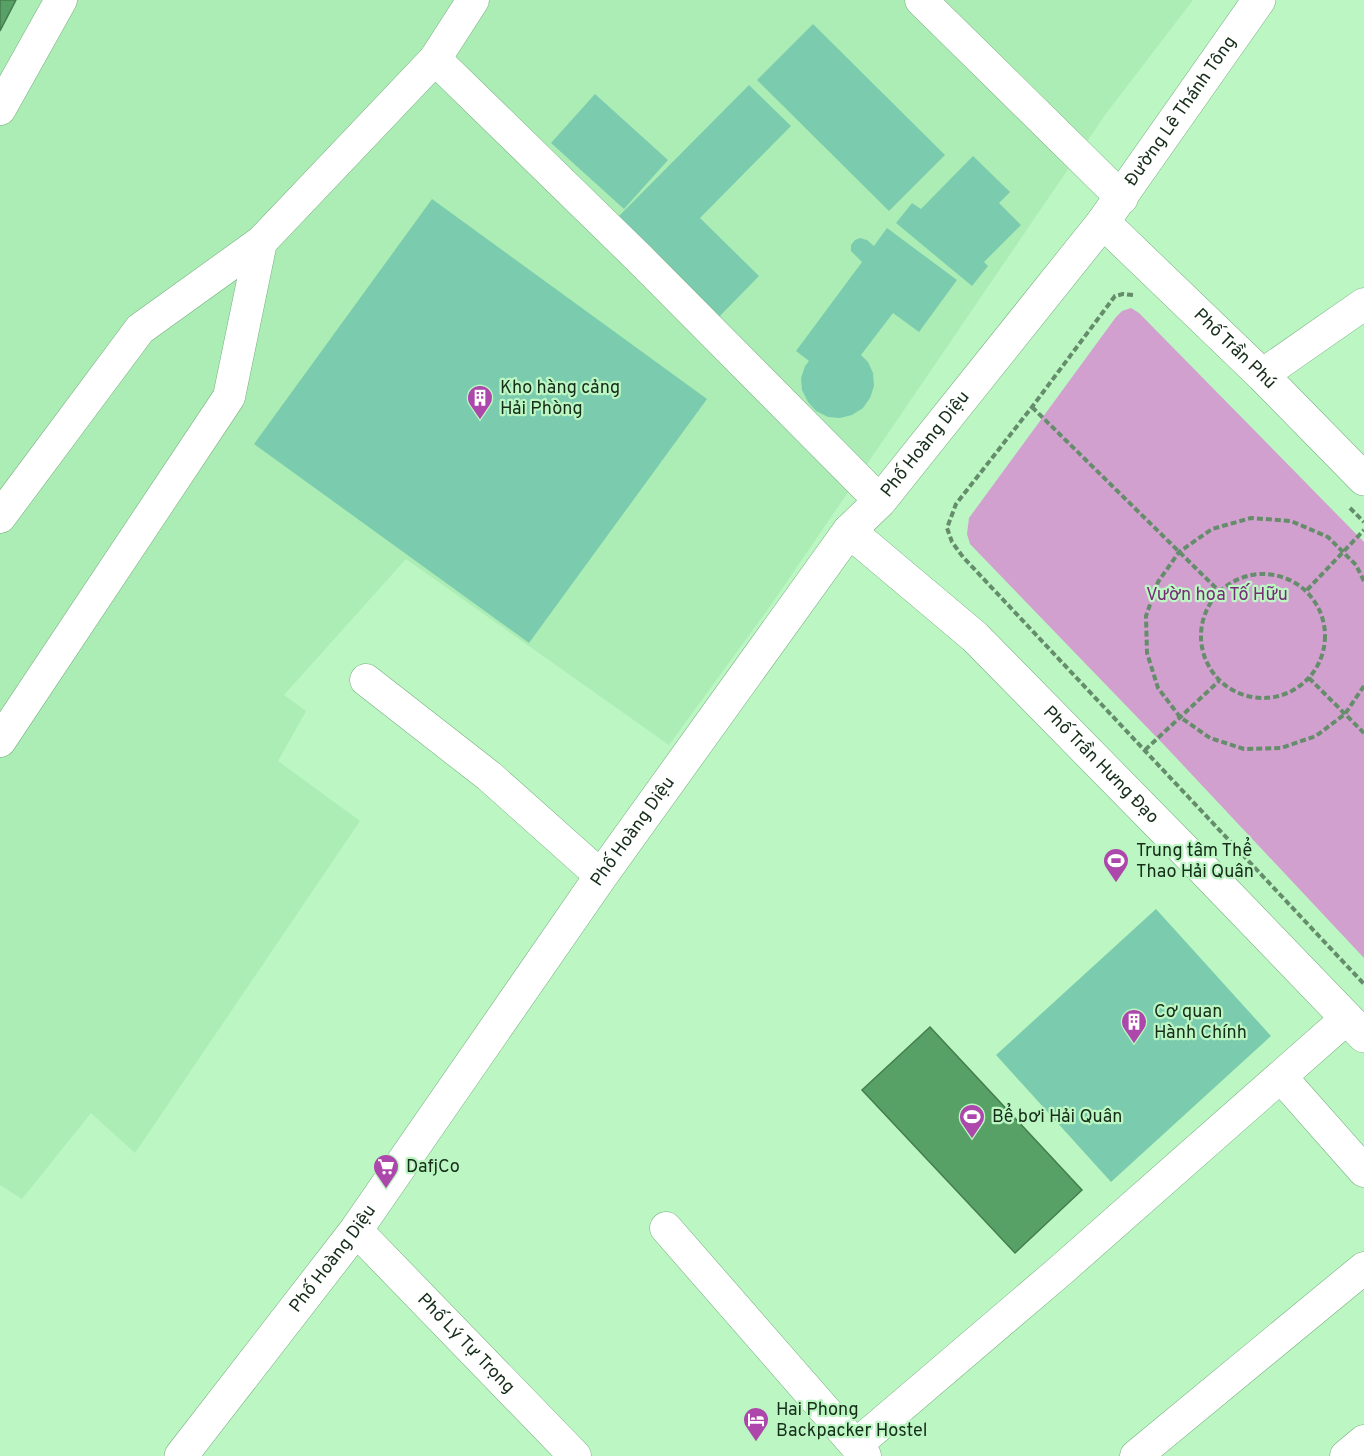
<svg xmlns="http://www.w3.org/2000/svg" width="1364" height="1456" viewBox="0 0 1364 1456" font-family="Overpass,sans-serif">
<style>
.built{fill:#acedb5}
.green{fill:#d2a0ce}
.water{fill:#58a166;stroke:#447e4f;stroke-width:1.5}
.building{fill:#7bccae}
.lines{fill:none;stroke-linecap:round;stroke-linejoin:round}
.minor-casing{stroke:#75ae7e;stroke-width:33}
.major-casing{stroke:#75ae7e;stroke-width:34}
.path{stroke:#658d6b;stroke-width:4;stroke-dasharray:6 3;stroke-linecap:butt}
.minor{stroke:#fff;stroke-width:32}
.major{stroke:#fff;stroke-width:33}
.labels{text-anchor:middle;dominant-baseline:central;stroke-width:4.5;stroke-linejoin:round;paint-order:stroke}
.street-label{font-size:18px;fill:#162d1a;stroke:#bbf6c3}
.poi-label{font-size:18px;fill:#162d1a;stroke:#bbf6c3;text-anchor:start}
.park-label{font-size:18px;fill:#792b78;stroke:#bbf6c3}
</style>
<rect width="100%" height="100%" fill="#bbf6c3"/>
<path class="built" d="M16 0H1193L1105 115 771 605 669 745 406 559 284 695 306 711 278 761 360 821 135 1153 91 1113 22 1199 0 1185V31Z"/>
<path class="green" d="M1131 308 1139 313 1364 542V958L1166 747 970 544 967 534 969 518 1116 317 1122 311Z"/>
<g class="water">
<path d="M0 0H16L0 31Z"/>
<path d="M930 1027 1082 1190 1015 1253 862 1090Z"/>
</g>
<g class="building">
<path d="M813 24 945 155 889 211 757 80Z"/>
<path d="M749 85 791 126 700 218 759 276 714 322 613 222Z"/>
<path d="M595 94 668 160 624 209 551 143Z"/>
<path d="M973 156 1010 192 999 203 1021 225 984 262 988 266 972 286 896 223 912 203 921 209Z"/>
<path d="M432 199 707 399 529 643 254 444Z"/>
<path d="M887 228 957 280 919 332 893 313 861 355 868 362 873 373 874 386 870 398 863 408 852 415 840 418 828 417 816 411 808 402 802 390 801 378 805 366 809 361 796 351 862 262 851 251V245L855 240 860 238 867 240 874 246Z"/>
<path d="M1156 909 1271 1036 1111 1182 996 1055Z"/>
</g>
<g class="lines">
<defs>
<g id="minor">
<path d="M921 0 1122 198"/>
<path d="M435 59 640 259 880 501"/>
<path d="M0 109 61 0"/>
<path d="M1262 375 1364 304"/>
<path d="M0 517 140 329 261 242 435 59 473 0"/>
<path d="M366 680 489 776 601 876"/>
<path d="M0 741 229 397 261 242"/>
<path d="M1281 1077 1364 1171"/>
<path d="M666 1228 865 1456"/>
<path id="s1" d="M356 1230 575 1456"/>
<path d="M856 1445 1060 1271 1347 1018"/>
<path d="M1136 1456 1364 1268"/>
<path d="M1346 1456 1364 1441"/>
</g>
<g id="major">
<path id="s2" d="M1103 222 1262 375 1364 479"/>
<path id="s3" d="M849 531 975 637 1204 870 1364 1036"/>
<path id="s4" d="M181 1456 356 1230 601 876 849 531 880 501 1103 222 1259 0"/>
</g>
</defs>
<use href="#minor" class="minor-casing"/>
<use href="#major" class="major-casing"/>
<g class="path">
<path d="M1133 295 1123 294 1115 296 1032 407 956 504 947 528 952 542 963 557 1364 984"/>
<path d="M1032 407 1219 591"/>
<path d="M1350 508 1364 522"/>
<circle cx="1263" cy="636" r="62"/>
<path d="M1364 581 1356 565 1328 537 1291 521 1251 518 1212 529 1179 552 1158 582 1146 616 1147 653 1158 688 1180 717 1210 738 1244 749 1281 748 1316 736 1345 714 1364 686"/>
<path d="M1307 590 1364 530"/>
<path d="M1309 678 1364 733"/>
<path d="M1145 750 1219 681"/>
</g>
<use href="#minor" class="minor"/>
<use href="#major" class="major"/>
</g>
<defs>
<symbol id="building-pin" viewBox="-11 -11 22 30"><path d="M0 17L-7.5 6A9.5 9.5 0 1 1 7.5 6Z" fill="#ad47ab" stroke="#bbf6c3"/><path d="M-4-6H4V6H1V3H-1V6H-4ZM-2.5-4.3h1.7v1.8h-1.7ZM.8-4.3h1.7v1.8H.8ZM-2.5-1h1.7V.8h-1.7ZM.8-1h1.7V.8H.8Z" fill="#fff"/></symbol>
<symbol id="stadium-pin" viewBox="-11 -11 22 30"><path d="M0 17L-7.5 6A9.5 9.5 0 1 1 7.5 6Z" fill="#ad47ab" stroke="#bbf6c3"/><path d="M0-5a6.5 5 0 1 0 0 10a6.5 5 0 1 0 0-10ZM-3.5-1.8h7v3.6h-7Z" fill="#fff"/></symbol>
<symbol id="supermarket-pin" viewBox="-11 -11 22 30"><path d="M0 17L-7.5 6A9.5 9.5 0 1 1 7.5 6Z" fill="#ad47ab" stroke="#bbf6c3"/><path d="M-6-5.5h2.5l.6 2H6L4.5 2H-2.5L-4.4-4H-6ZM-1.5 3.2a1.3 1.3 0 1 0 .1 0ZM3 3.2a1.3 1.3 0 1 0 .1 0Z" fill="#fff"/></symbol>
<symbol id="hotel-pin" viewBox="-11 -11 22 30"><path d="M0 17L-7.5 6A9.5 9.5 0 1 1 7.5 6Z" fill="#ad47ab" stroke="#bbf6c3"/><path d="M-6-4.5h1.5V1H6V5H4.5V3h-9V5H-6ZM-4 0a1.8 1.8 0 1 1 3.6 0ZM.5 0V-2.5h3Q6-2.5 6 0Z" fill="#fff"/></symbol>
</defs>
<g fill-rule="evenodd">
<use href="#building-pin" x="465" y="383" width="30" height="40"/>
<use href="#stadium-pin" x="1101" y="846" width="30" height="40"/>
<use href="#building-pin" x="1119" y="1007" width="30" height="40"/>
<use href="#stadium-pin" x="957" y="1102" width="30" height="40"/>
<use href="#supermarket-pin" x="371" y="1152" width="30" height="40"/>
<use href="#hotel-pin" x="741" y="1405" width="30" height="40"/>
</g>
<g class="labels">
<g class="street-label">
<text stroke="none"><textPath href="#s4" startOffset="1677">Đường Lê Thánh Tông</textPath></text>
<text stroke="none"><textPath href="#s2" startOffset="183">Phố Trần Phú</textPath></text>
<text stroke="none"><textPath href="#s4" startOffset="1257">Phố Hoàng Diệu</textPath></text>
<text stroke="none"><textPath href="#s3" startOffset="344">Phố Trần Hưng Đạo</textPath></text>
<text stroke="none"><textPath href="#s4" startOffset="771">Phố Hoàng Diệu</textPath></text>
<text stroke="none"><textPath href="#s4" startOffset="249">Phố Hoàng Diệu</textPath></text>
<text stroke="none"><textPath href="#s1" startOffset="158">Phố Lý Tự Trọng</textPath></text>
</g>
<g class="poi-label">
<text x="500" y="388">Kho hàng cảng<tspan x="500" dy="21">Hải Phòng</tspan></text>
<text x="1136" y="851">Trung tâm Thể<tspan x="1136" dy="21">Thao Hải Quân</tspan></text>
<text x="1154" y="1012">Cơ quan<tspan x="1154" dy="21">Hành Chính</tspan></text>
<text x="992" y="1117">Bể bơi Hải Quân</text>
<text x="406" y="1167">DafjCo</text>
<text x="776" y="1410">Hai Phong<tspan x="776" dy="21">Backpacker Hostel</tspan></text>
</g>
<g class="park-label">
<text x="1217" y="595">Vườn hoa Tố Hữu</text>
</g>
</g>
</svg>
